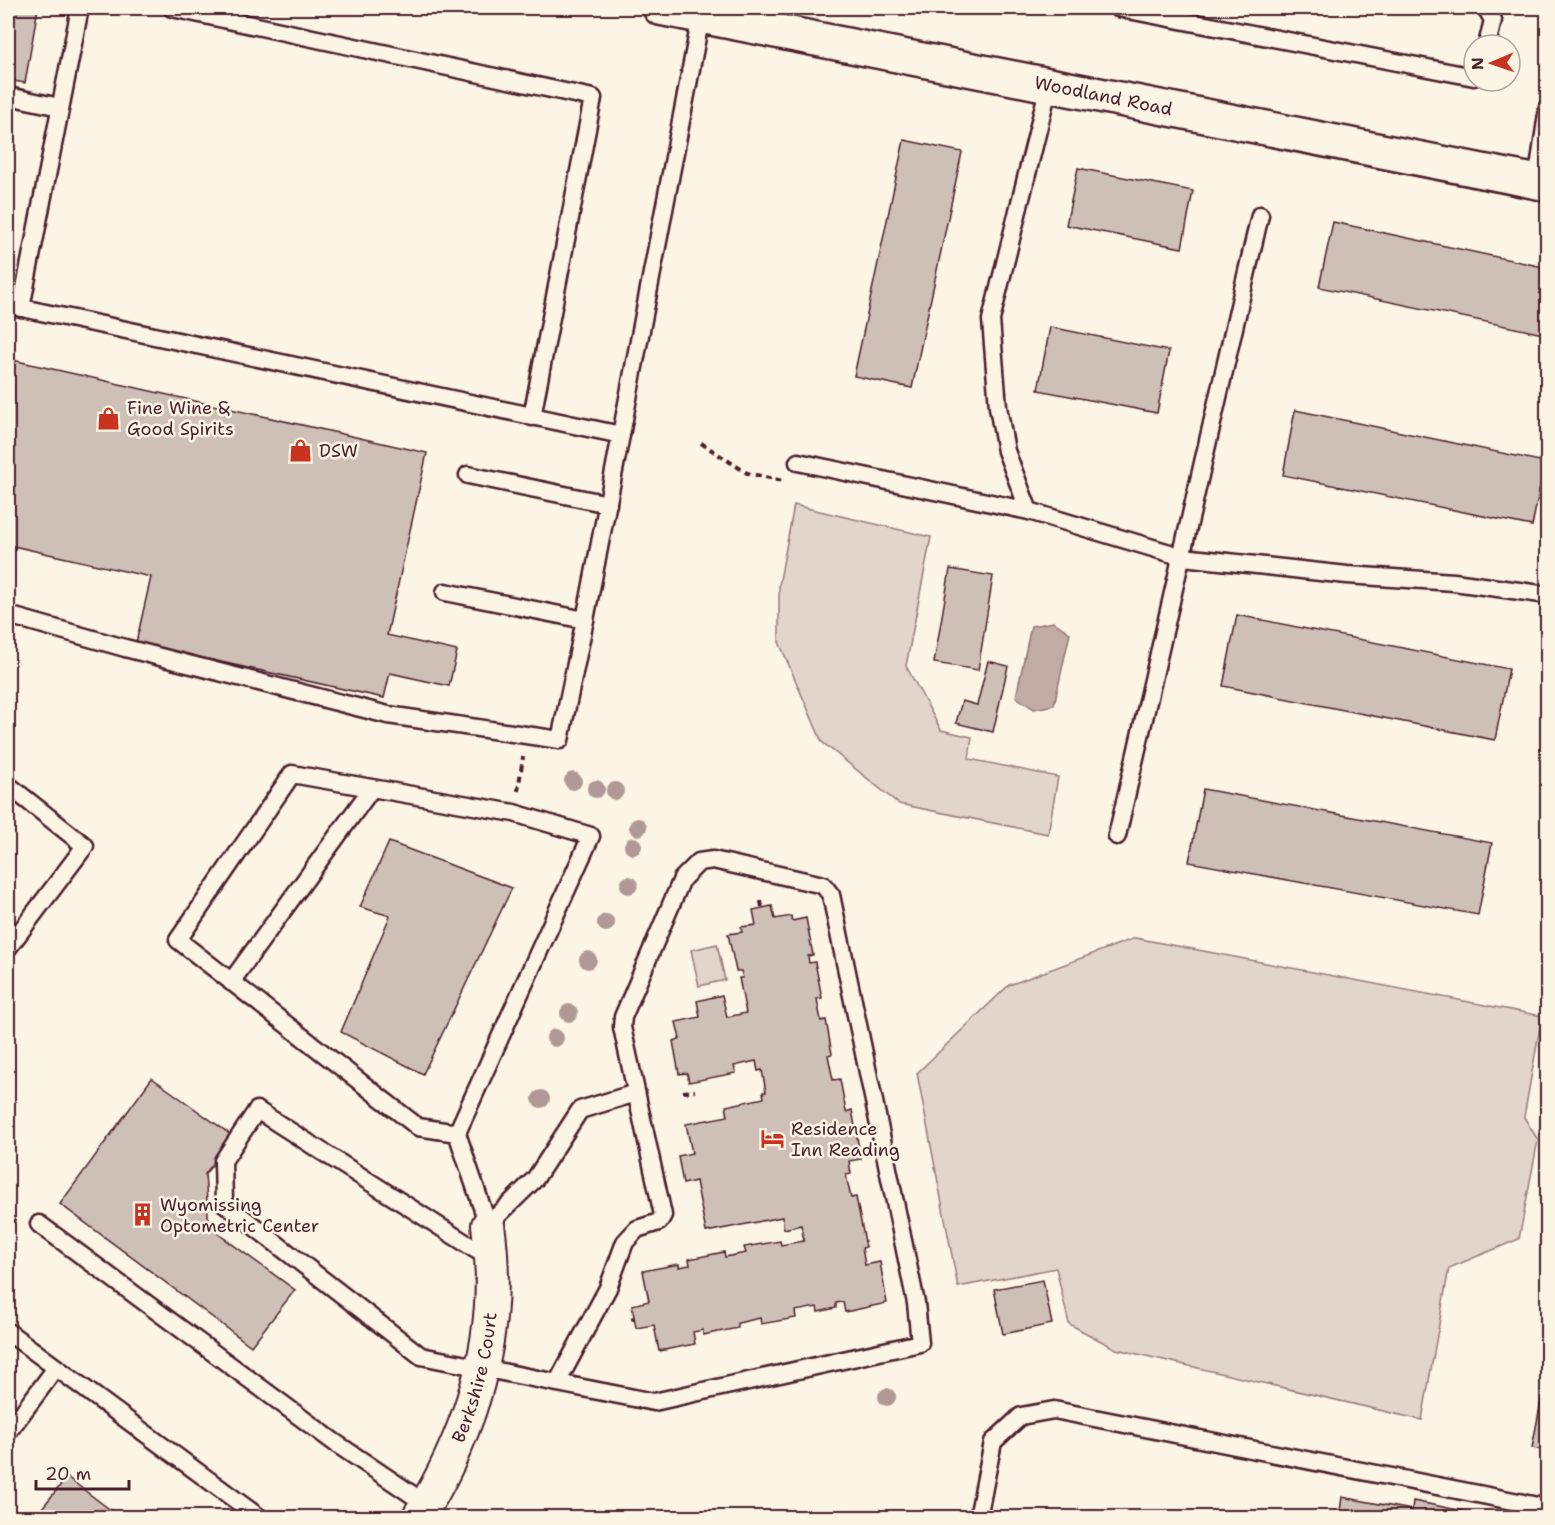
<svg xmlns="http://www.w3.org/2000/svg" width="1555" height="1525" viewBox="0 0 1555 1525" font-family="'Shantell Sans',sans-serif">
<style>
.green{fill:#e2d5ca;stroke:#967a7a;stroke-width:1.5}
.water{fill:#c0aca5;stroke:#917474;stroke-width:1.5}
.building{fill:#cfc0b7;stroke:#4a1f2b;stroke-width:1.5}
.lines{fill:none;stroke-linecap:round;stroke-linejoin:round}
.lane-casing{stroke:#4a1f2b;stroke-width:21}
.street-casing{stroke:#4a1f2b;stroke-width:36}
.secondary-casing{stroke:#4a1f2b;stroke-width:38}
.path{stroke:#4a1f2b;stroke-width:4;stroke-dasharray:6 4.5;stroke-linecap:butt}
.lane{stroke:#fcf5e5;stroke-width:16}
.street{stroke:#fcf5e5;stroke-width:32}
.secondary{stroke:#fcf5e5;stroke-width:33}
.tree{fill:#af9895}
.labels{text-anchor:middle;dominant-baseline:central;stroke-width:5;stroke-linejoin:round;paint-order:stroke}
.street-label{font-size:18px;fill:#4a1f2b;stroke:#fcf5e5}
.poi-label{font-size:18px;fill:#4a1f2b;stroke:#fcf5e5;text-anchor:start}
</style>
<rect width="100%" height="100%" fill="#fcf5e5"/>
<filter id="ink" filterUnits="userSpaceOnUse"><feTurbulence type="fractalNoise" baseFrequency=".0167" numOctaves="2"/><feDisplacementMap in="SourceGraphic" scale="12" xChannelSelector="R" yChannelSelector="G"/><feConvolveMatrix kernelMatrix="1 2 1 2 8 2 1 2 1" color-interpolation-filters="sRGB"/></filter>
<g filter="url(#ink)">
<g class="green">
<path d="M794 505 931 537 906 666 941 730 972 737 969 759 1058 777 1048 834 899 804 822 742 779 642V585Z"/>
<path d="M1135 938 1542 1016 1524 1117 1538 1140 1519 1239 1449 1268 1422 1420 1116 1349 1069 1324 1056 1268 958 1287 917 1073 1009 985Z"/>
<path d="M717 944 725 980 699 986 691 950Z"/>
</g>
<path class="water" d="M1054 622 1070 633 1054 705 1034 709 1016 697 1031 626Z"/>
<g class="building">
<path d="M8 8H38L25 83 8 80Z"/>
<path d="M904 140 962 152 912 388 854 376Z"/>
<path d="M1078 168 1193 191 1182 248 1066 225Z"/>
<path d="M1333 222 1548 268V335L1319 287Z"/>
<path d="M1050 327 1169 351 1157 413 1038 390Z"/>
<path d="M8 359 427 453 387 635 457 651 449 686 390 673 384 698 136 643 151 577 13 546 8 570Z"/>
<path d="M1295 410 1545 462 1532 526 1283 475Z"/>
<path d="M950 569 993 576 978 670 934 663Z"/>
<path d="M1237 615 1509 669 1495 740 1223 686Z"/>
<path d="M988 661 1008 666 993 732 956 723 962 701 977 705Z"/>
<path d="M1203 789 1492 843 1478 915 1189 862Z"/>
<path d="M389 842 512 888 423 1074 341 1032 390 916 360 907Z"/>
<path d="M772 906 775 919 791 916 792 921 806 918 813 955 808 956 809 963 815 962 822 998 817 999 821 1021 826 1020 832 1054 828 1055 833 1080 840 1079 846 1112 852 1110 861 1159 849 1161 851 1174 846 1175 851 1198 856 1197 866 1247 862 1248 865 1265 880 1262 887 1303 845 1312 843 1302 836 1303V1308L818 1312 817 1307 795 1311 796 1318 761 1324 760 1318 738 1323V1328L703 1335V1330L693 1332 695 1344 659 1351 654 1325 636 1328 632 1305 649 1301 643 1271 679 1264V1267L690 1265 689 1259 724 1252 725 1257 746 1253 744 1247 780 1241 781 1245 804 1241 801 1225 784 1229 782 1217 706 1232 696 1181 683 1184 678 1156 692 1153 686 1124 728 1116 726 1106 764 1098 763 1092H766L762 1070 758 1071 756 1061 734 1066 736 1073 689 1082 687 1073 679 1074 673 1041 680 1039 676 1022 700 1017 697 1001 722 995 727 1017 746 1013 739 978H743L741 971H736L728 934 742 932 741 927 756 925 753 910Z"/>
<path d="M152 1078 234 1137 205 1174 209 1227 295 1290 251 1346 60 1204Z"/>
<path d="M1043 1280 1052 1324 1003 1334 994 1289Z"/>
<path d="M1548 1365V1451L1532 1448Z"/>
<path d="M67 1477 121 1518H34Z"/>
<path d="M1342 1497 1412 1510 1413 1501 1498 1518H1339Z"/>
</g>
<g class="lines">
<defs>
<g id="lane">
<path d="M172 8 593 98 532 417"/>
<path d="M1118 8 1474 77"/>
<path d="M1486 8 1493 20 1487 45"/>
<path d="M1049 85 991 320 998 407 1006 451 1029 511 1183 557 1347 575 1454 582 1548 595"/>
<path d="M8 96 60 107"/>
<path d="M1537 182 1548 107"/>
<path d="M8 305 621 435 702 11"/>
<path d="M21 308 80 8"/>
<path d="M798 462 1029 511"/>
<path d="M468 475 608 504"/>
<path d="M445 592 585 620 621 435"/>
<path d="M8 615 125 648 388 715 560 740 585 620"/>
<path d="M8 785 85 846 8 948"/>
<path d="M1117 836 1260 215"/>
<path d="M231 982 372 788"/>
<path d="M457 1133 418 1127 178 940 292 774 514 813 591 836 457 1133 488 1225 535 1179 580 1110 636 1093"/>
<path d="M39 1224 334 1442 426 1504"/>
<path d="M492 1260 257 1110 223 1161 224 1203 421 1356 654 1402 920 1343 916 1303 831 895 823 885 713 860 699 862 682 879 623 1017 622 1027 663 1215 659 1222 637 1229 625 1242 608 1288 557 1383"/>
<path d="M8 1332 260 1518"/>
<path d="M8 1432 56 1368"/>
<path d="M978 1518 993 1442 1021 1416 1054 1410 1548 1508"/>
</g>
<g id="street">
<path id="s1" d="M418 1518C473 1429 503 1330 488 1225"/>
</g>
<g id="secondary">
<path id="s2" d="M660 8 1548 184"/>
</g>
</defs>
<use href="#lane" class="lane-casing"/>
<use href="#street" class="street-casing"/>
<use href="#secondary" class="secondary-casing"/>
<g class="path">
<path d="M701 443 747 473 783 481"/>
<path d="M518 791 523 757"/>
<path d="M761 901 762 908"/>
<path d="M683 1092 695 1091"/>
<path d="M631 1319 634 1318"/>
</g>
<use href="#lane" class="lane"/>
<use href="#street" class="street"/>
<use href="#secondary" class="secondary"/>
</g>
<g class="tree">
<circle cx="573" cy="781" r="9"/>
<circle cx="596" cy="789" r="9"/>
<circle cx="615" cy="791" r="9"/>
<circle cx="638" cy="827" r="9"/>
<circle cx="633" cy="846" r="9"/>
<circle cx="629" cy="885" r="9"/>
<circle cx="606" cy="923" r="9"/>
<circle cx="588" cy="960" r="9"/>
<circle cx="569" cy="1013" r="9"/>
<circle cx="555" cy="1038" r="9"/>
<circle cx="541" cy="1099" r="9"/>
<circle cx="887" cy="1397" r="9"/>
</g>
</g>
<defs>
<symbol id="shop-bare" viewBox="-9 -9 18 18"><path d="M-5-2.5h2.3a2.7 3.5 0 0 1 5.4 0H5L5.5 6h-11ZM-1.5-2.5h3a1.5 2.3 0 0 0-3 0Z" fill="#c8321e" stroke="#fcf5e5" stroke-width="2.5" paint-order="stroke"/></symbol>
<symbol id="hotel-bare" viewBox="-9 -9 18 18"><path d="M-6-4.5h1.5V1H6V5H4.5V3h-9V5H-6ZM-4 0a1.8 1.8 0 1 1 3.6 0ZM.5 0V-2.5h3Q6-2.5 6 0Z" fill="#c8321e" stroke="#fcf5e5" stroke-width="2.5" paint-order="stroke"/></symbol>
<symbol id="building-bare" viewBox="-9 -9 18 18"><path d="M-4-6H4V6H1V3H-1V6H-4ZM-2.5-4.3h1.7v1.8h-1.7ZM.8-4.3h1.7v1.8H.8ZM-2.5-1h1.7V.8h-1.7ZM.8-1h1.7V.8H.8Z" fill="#c8321e" stroke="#fcf5e5" stroke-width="2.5" paint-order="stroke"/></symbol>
</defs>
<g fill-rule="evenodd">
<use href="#shop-bare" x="92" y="402" width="33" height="33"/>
<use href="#shop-bare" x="284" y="434" width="33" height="33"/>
<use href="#hotel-bare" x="756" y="1122" width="33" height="33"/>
<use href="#building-bare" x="126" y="1198" width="33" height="33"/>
</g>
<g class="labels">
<g class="street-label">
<text stroke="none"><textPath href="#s2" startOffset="452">Woodland Road</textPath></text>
<text stroke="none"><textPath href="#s1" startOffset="153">Berkshire Court</textPath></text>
</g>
<g class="poi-label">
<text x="127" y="408">Fine Wine &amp;<tspan x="127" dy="21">Good Spirits</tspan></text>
<text x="319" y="451">DSW</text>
<text x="791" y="1129">Residence<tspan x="791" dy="21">Inn Reading</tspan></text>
<text x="160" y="1205">Wyomissing<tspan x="160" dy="21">Optometric Center</tspan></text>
</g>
</g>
<rect width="1555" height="1525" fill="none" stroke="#fcf5e5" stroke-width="30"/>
<rect x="15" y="15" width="1525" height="1495" fill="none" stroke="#4a1f2b" stroke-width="2" filter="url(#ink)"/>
<g transform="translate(1492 63) rotate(268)"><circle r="28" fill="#fcf5e5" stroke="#b59f9b" stroke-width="1.5"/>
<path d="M0-4.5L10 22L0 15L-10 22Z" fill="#c8321e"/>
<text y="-9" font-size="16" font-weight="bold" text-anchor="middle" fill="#4a1f2b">N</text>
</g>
<path d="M36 1480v9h93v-9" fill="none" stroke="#4a1f2b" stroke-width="3"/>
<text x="45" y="1480" font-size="18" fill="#4a1f2b" stroke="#fcf5e5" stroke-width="4.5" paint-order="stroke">20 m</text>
</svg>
